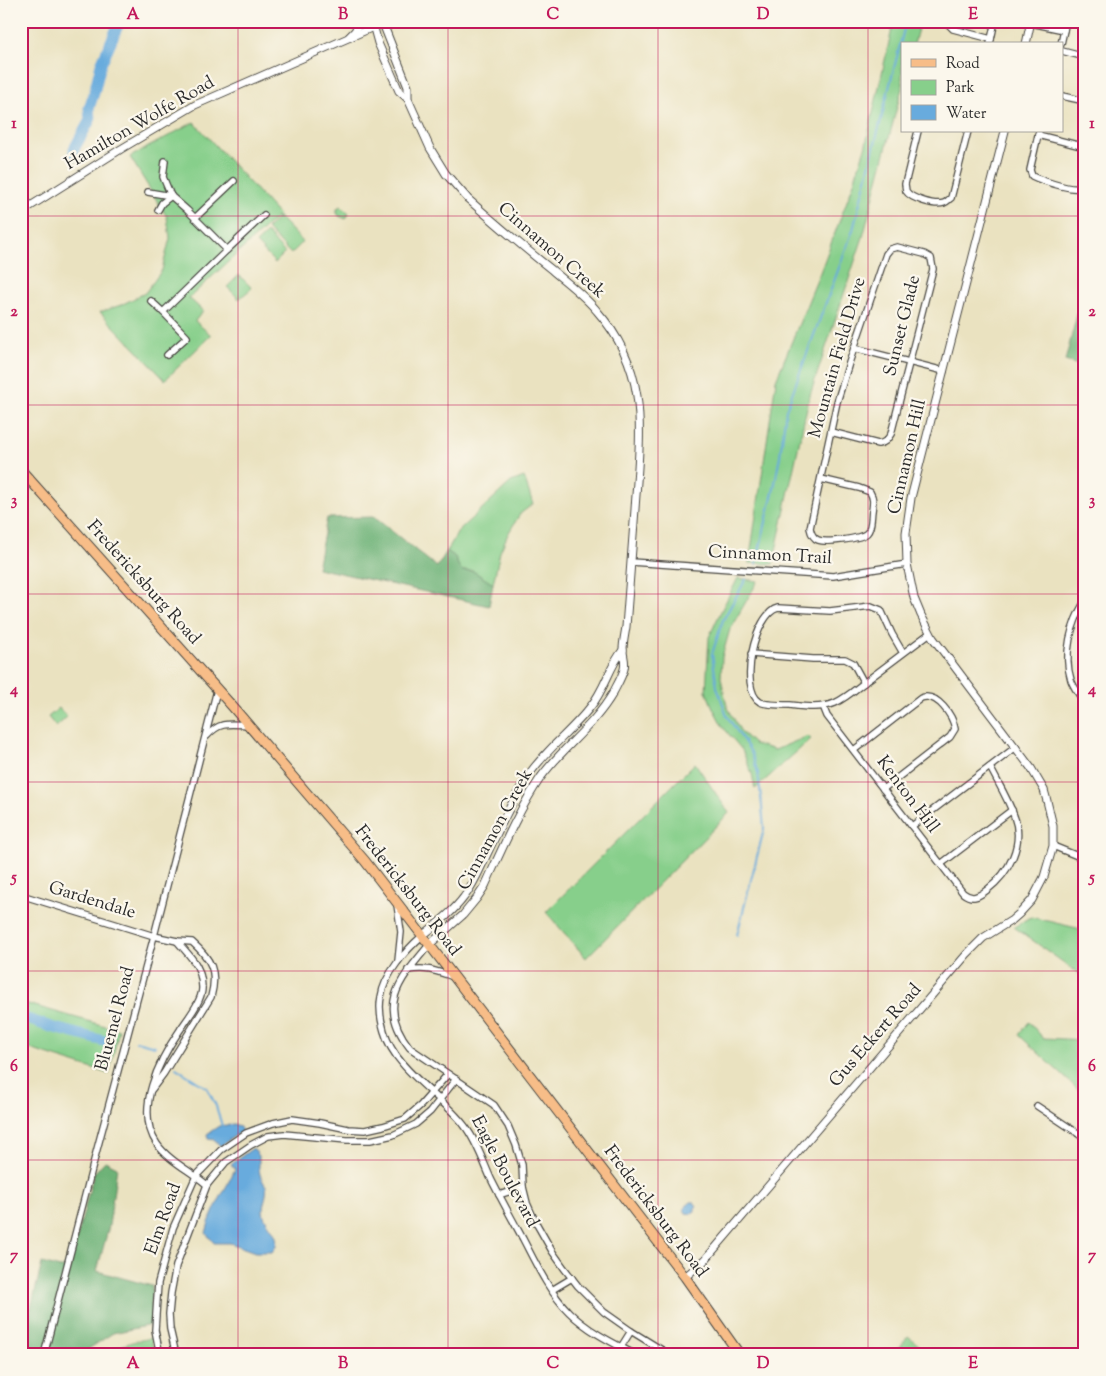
<svg xmlns="http://www.w3.org/2000/svg" width="1106" height="1376" viewBox="0 0 1106 1376" font-family="'Sorts Mill Goudy',serif">
<style>
.green{fill:#87cf8b;stroke:#597d5b}
.forest{fill:#6db277;stroke:#4c6e51}
.water{fill:#68abdd;stroke:#4a6b84}
.lines{fill:none;stroke-linecap:round;stroke-linejoin:round}
.stream{stroke:#68abdd;stroke-width:2}
.river{stroke:#68abdd;stroke-width:11}
.minor-casing{stroke:#484641;stroke-width:8}
.tertiary-casing{stroke:#484641;stroke-width:9}
.primary-casing{stroke:#484641;stroke-width:11}
.minor{stroke:#fff;stroke-width:5.5}
.tertiary{stroke:#fff;stroke-width:7}
.primary{stroke:#f7bd88;stroke-width:9}
.grid{fill:none;stroke:#c2185b;stroke-width:1;stroke-opacity:0.55}
.labels{text-anchor:middle;dominant-baseline:central;stroke-width:4.5;stroke-linejoin:round;paint-order:stroke}
.street-label{font-size:18px;fill:#2b2b2b;stroke:#fbf7ec}
.neatline{fill:none;stroke:#c2185b;stroke-width:2}
.grid-label{font-size:16px;text-anchor:middle;font-weight:bold;fill:#c2185b}
</style>
<rect width="100%" height="100%" fill="#fbf7ec"/>
<filter id="ink" filterUnits="userSpaceOnUse"><feTurbulence type="fractalNoise" baseFrequency=".02" numOctaves="2"/><feDisplacementMap in="SourceGraphic" scale="10" xChannelSelector="R" yChannelSelector="G"/><feConvolveMatrix kernelMatrix="1 2 1 2 8 2 1 2 1" color-interpolation-filters="sRGB"/></filter>
<filter id="wash" filterUnits="userSpaceOnUse"><feTurbulence type="fractalNoise" baseFrequency=".0096" numOctaves="4" result="noise"/><feDisplacementMap in="SourceGraphic" scale="20" xChannelSelector="R" yChannelSelector="G"/><feGaussianBlur stdDeviation="1.12" result="paint"/><feColorMatrix in="noise" values="0 0 0 0 0 0 0 0 0 0 0 0 0 0 0 0 0 1.4 0 .05"/><feComposite in="paint" operator="in"/></filter>
<g filter="url(#wash)">
<rect width="100%" height="100%" fill="#eae2c0"/>
<g class="green">
<path d="M893 21H920L914 44H902V88L863 237 809 398 773 564 749 563 776 380 821 270 853 185 865 148 892 29Z"/>
<path d="M194 122 279 215 189 298 203 311 195 321 211 335 165 380 100 312 121 305 145 293 162 270 170 238 167 217 130 157Z"/>
<path d="M340 206 342 207 349 214 346 219 339 216 337 213V209Z"/>
<path d="M279 217 303 242 291 254 267 229Z"/>
<path d="M267 233 285 253 275 263 256 243Z"/>
<path d="M239 275 252 288 239 299 227 287Z"/>
<path d="M524 477 533 504 520 514 508 534 500 552 493 584 473 571H462L458 565 455 557 447 551 459 530 511 482Z"/>
<path d="M738 578 758 581 730 629 722 657 721 678 727 706 741 732 754 744 775 750 808 736 811 739 755 789 752 774 742 750 723 727 713 708 706 691 709 637 722 609Z"/>
<path d="M59 708 67 717 56 727 48 717Z"/>
<path d="M695 763 729 813 586 958 546 912Z"/>
<path d="M1031 917 1085 930V978L1014 927Z"/>
<path d="M21 1002 119 1030 109 1074 33 1050 21 1043Z"/>
<path d="M1029 1022 1043 1038 1085 1040V1096L1019 1035Z"/>
<path d="M908 1336 921 1347 914 1355H893Z"/>
<path d="M151 1338 155 1355H100L103 1352 132 1342Z"/>
</g>
<g class="forest">
<path d="M1085 284V367L1065 361Z"/>
<path d="M374 517 437 567 447 551 455 557 458 565 462 571H473L493 584 489 606 317 568 327 518Z"/>
<path d="M105 1161 117 1167 109 1226 97 1271 152 1286 151 1325 113 1333 87 1350 83 1355H24L27 1343V1324L42 1263 60 1268H69L94 1173Z"/>
</g>
<g class="water">
<path d="M234 1124 239 1126 242 1131 220 1146 215 1140 208 1139 207 1134 219 1126Z"/>
<path d="M253 1148 259 1156C259 1164 258 1172 262 1179 263 1182 265 1184 266 1186 268 1194 263 1202 263 1210 264 1227 286 1235 272 1252H255L230 1243H214L206 1233C211 1211 225 1191 235 1169L231 1164Z"/>
<path d="M691 1202H694L697 1206 695 1208V1211L691 1214 688 1213 687 1214 684 1210V1208Z"/>
</g>
<g class="lines">
<g class="stream">
<path d="M756 564 774 488 780 456 786 410 853 230 906 21"/>
<path d="M737 935 764 829 762 806 758 773 751 752 727 716 717 687 712 654 723 620 746 579"/>
<path d="M136 1041 155 1046"/>
<path d="M176 1068 207 1088 216 1106 222 1126"/>
</g>
<g class="river">
<path d="M74 156V149L90 120 89 108 94 93 101 64 120 21"/>
<path d="M21 1017 51 1027 108 1042"/>
</g>
</g>
</g>
<g filter="url(#ink)">
<g class="lines">
<defs>
<g id="minor">
<path d="M947 21 948 24 953 29 991 39"/>
<path d="M1031 23 1064 30"/>
<path d="M990 44 995 21"/>
<path d="M1061 44 1066 21"/>
<path d="M1062 51 1085 57"/>
<path d="M1062 96 1085 101"/>
<path d="M918 131 905 184 906 191C911 199 935 206 944 203 947 202 948 200 951 198L968 131"/>
<path d="M1039 131 1030 170 1032 176C1040 180 1070 190 1078 188 1081 188 1082 187 1085 184"/>
<path d="M1038 135 1085 147"/>
<path d="M165 161 163 177 171 196 187 210 227 250 264 215"/>
<path d="M148 192 171 196"/>
<path d="M158 210 162 203 171 196"/>
<path d="M195 218 234 181"/>
<path d="M151 301 163 312"/>
<path d="M854 348 944 371"/>
<path d="M167 355 187 337 163 312 227 250"/>
<path d="M821 479 859 488 870 492C874 499 873 503 872 511 871 517 872 528 867 533 861 539 826 543 818 540 813 538 811 533 810 528L837 402 849 363 886 254 890 249 897 247 924 254 931 258 933 269 891 434C887 440 885 443 878 444L831 432"/>
<path d="M631 562 833 576 907 564"/>
<path d="M1085 601C1071 624 1063 654 1071 680 1074 688 1080 696 1085 703"/>
<path d="M903 653 892 634 881 610 871 606 830 611 778 608C755 613 738 689 760 702 766 705 782 705 790 705 805 707 821 709 835 703 848 697 858 687 869 679 889 664 910 648 930 633"/>
<path d="M751 654 813 659H845L853 663 864 683"/>
<path d="M823 706 827 716 963 893C972 900 978 897 987 890 1009 873 1025 844 1014 816 1008 799 998 783 990 767"/>
<path d="M207 736C220 721 230 724 248 725"/>
<path d="M854 750 921 698C937 692 953 716 955 729L950 737 883 789"/>
<path d="M912 826 1016 747"/>
<path d="M1053 846 1080 857 1085 845"/>
<path d="M941 864 1012 810"/>
<path d="M21 895 154 936 177 941 192 942C211 959 218 971 211 997L164 1073 152 1089"/>
<path d="M397 905 401 932 398 961"/>
<path d="M422 936C406 950 384 975 381 997 379 1007 381 1021 384 1031 395 1070 440 1094 464 1125 476 1140 483 1161 491 1179 501 1199 512 1219 523 1239 536 1264 549 1292 569 1312 588 1331 613 1343 636 1355"/>
<path d="M177 941C190 957 201 964 202 987 203 1000 187 1019 180 1030 159 1060 134 1110 157 1144 169 1161 191 1171 207 1185"/>
<path d="M429 945C400 980 376 1005 410 1048L494 1105 508 1126 516 1145 522 1165 523 1187 527 1203 535 1221 552 1251 564 1268 578 1286 604 1312 631 1331 670 1355"/>
<path d="M408 970C428 967 436 971 454 977"/>
<path d="M1037 1106 1076 1132 1085 1139"/>
<path d="M499 1195 523 1187"/>
<path d="M552 1290 572 1278"/>
<path d="M621 1347 631 1331"/>
<path d="M44 1355 96 1153 154 936 217 690"/>
<path d="M160 1355 155 1330 158 1283 173 1228 196 1176 221 1150 246 1133 273 1123 292 1119 320 1123 348 1129 365 1130 383 1126 405 1119 421 1105 448 1074"/>
<path d="M176 1355 170 1329 169 1314 171 1293 176 1266 207 1185 226 1162 251 1145 268 1136 284 1134 347 1140H370L393 1135 416 1124 430 1112 456 1079"/>
</g>
<g id="tertiary">
<path d="M372 21 378 43 399 91 408 99 430 148 446 174 468 199C495 223 523 247 552 270 567 283 584 295 597 311 651 372 640 435 635 509 632 549 629 588 626 627 625 634 623 642 623 650 623 657 626 661 624 669 622 677 617 685 613 693 594 726 563 747 541 777 518 811 502 849 485 886L477 898 463 915 429 945"/>
<path d="M382 21 408 87V99"/>
<path d="M349 37 355 31 360 21"/>
<path d="M1026 44 1031 21"/>
<path d="M21 212 121 149 195 105 387 21"/>
<path d="M422 936C437 924 453 912 464 897 475 883 481 866 489 850 501 825 512 800 528 776 545 750 572 731 591 706 605 689 609 667 623 650"/>
<path d="M685 1277 705 1260 967 954 983 938 1012 920 1020 913 1032 900 1044 877 1053 846V826L1047 801 1044 790 1031 768 933 638 921 615 914 598 907 564 906 533 911 498 1005 131"/>
</g>
<path id="primary" d="M21 470 232 706 365 861 685 1277 740 1355"/>
</defs>
<use href="#minor" class="minor-casing"/>
<use href="#tertiary" class="tertiary-casing"/>
<use href="#primary" class="primary-casing"/>
<use href="#minor" class="minor"/>
<use href="#tertiary" class="tertiary"/>
<use href="#primary" class="primary"/>
</g>
</g>
<path class="grid" d="M238 21V1355M448 21V1355M658 21V1355M868 21V1355M21 216H1085M21 405H1085M21 594H1085M21 782H1085M21 971H1085M21 1160H1085"/>
<g class="labels">
<g class="street-label">
<text transform="translate(140 124) rotate(-30)">Hamilton Wolfe Road</text>
<text transform="translate(551 251) rotate(41)">Cinnamon Creek</text>
<text transform="translate(903 326) rotate(-76)">Sunset Glade</text>
<text transform="translate(838 358) rotate(-74)">Mountain Field Drive</text>
<text transform="translate(908 457) rotate(-77)">Cinnamon Hill</text>
<text transform="translate(770 556) rotate(3)">Cinnamon Trail</text>
<text transform="translate(143 583) rotate(48)">Fredericksburg Road</text>
<text transform="translate(907 795) rotate(53)">Kenton Hill</text>
<text transform="translate(496 830) rotate(-61)">Cinnamon Creek</text>
<text transform="translate(407 891) rotate(52)">Fredericksburg Road</text>
<text transform="translate(92 901) rotate(17)">Gardendale</text>
<text transform="translate(116 1019) rotate(-75)">Bluemel Road</text>
<text transform="translate(876 1036) rotate(-49)">Gus Eckert Road</text>
<text transform="translate(504 1172) rotate(62)">Eagle Boulevard</text>
<text transform="translate(655 1212) rotate(53)">Fredericksburg Road</text>
<text transform="translate(164 1219) rotate(-70)">Elm Road</text>
</g>
</g>
<rect width="1106" height="1376" fill="none" stroke="#fbf7ec" stroke-width="55"/>
<rect x="901" y="42" width="162" height="90" fill="#fbf7ec" stroke="#a8a59f"/>
<rect x="911" y="59" width="25" height="8" fill="#f7bd88" stroke="#a8a59f"/>
<text x="946" y="68" font-size="15" fill="#2b2b2b">Road</text>
<rect x="911" y="80" width="25" height="15" fill="#87cf8b" stroke="#a8a59f"/>
<text x="946" y="92" font-size="15" fill="#2b2b2b">Park</text>
<rect x="911" y="105" width="25" height="15" fill="#68abdd" stroke="#a8a59f"/>
<text x="946" y="118" font-size="15" fill="#2b2b2b">Water</text>
<rect x="28" y="28" width="1050" height="1320" class="neatline"/>
<g class="grid-label">
<text x="133" y="19">A</text>
<text x="343" y="19">B</text>
<text x="553" y="19">C</text>
<text x="763" y="19">D</text>
<text x="973" y="19">E</text>
<text x="14" y="128">1</text>
<text x="1092" y="128">1</text>
<text x="14" y="316">2</text>
<text x="1092" y="316">2</text>
<text x="14" y="505">3</text>
<text x="1092" y="505">3</text>
<text x="14" y="694">4</text>
<text x="1092" y="694">4</text>
<text x="14" y="882">5</text>
<text x="1092" y="882">5</text>
<text x="14" y="1071">6</text>
<text x="1092" y="1071">6</text>
<text x="14" y="1260">7</text>
<text x="1092" y="1260">7</text>
<text x="133" y="1368">A</text>
<text x="343" y="1368">B</text>
<text x="553" y="1368">C</text>
<text x="763" y="1368">D</text>
<text x="973" y="1368">E</text>
</g>
</svg>
